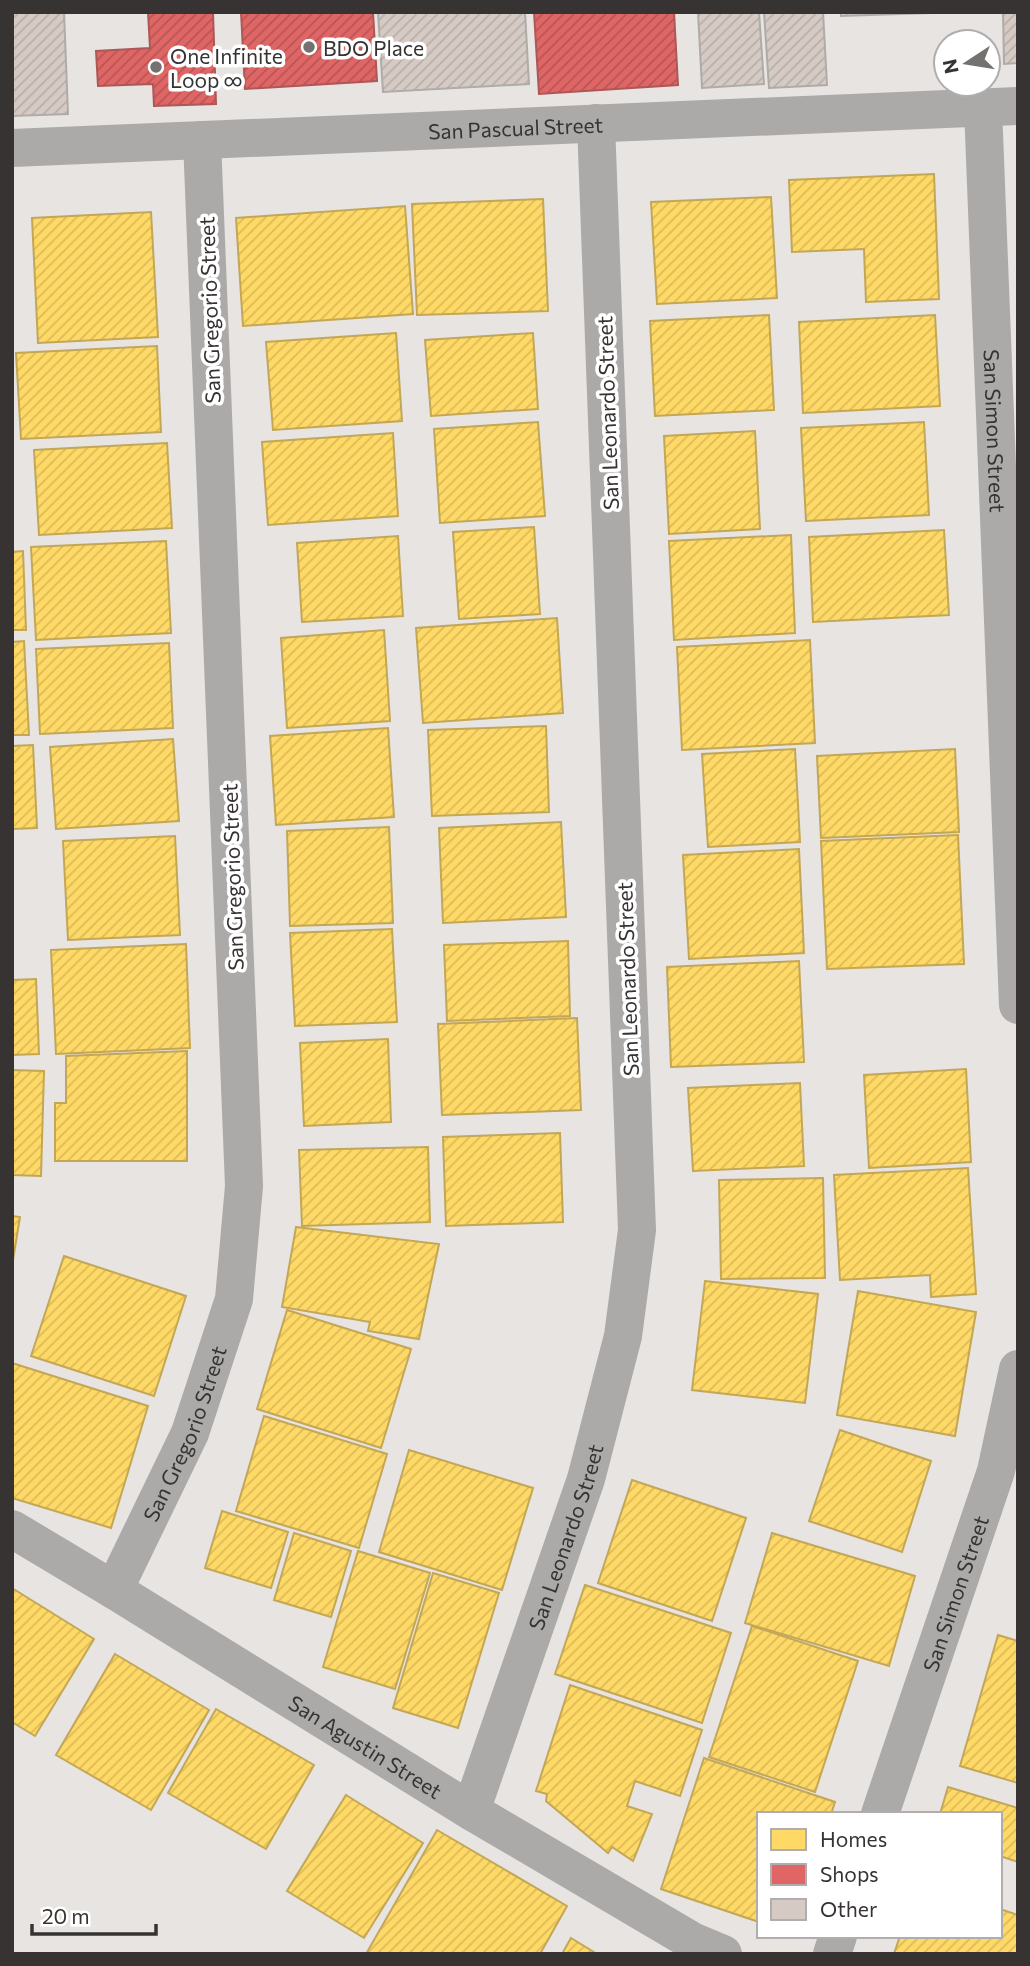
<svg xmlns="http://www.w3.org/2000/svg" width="1030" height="1966" viewBox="0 0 1030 1966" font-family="Commissioner,sans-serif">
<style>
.homes{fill:url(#homes-hatch);stroke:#c3a756;stroke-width:2}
.shops{fill:url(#shops-hatch);stroke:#ad5756;stroke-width:2}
.building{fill:url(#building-hatch);stroke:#aeaba9;stroke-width:2}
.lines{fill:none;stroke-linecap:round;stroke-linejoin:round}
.minor{stroke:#acaaa9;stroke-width:38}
.poi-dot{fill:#747170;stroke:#fff;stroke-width:2.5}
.labels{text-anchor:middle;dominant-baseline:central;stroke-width:7;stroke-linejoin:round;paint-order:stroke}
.poi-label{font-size:21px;fill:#363332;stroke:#fff;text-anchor:start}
.street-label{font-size:21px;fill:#363332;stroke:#fff}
</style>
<defs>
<pattern id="homes-hatch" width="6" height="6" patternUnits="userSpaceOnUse" patternTransform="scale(1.75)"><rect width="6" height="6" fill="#ffd966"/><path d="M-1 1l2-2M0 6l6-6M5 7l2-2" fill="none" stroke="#dbbb59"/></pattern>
<pattern id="shops-hatch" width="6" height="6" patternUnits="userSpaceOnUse" patternTransform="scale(1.75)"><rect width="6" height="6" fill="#e06666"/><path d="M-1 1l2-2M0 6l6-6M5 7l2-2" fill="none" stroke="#b65555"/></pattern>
<pattern id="building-hatch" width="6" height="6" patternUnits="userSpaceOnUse" patternTransform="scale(1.75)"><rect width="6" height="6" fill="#d6cbc4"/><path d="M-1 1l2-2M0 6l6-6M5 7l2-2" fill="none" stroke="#b8afa9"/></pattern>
</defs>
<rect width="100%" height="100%" fill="#e7e4e2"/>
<g class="homes">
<path d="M934 174 939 299 866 302 864 249 792 252 789 180Z"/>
<path d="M771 197 777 298 657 304 651 202Z"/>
<path d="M543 199 548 311 417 315 412 204Z"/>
<path d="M405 206 413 314 243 326 236 218Z"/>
<path d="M151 212 158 337 38 343 32 218Z"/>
<path d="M769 315 774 410 655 416 650 321Z"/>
<path d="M935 315 940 406 803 413 799 322Z"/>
<path d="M396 333 402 421 273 430 266 342Z"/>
<path d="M533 333 538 409 431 416 425 340Z"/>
<path d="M157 346 161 432 21 439 16 353Z"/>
<path d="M538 422 545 516 440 523 434 429Z"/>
<path d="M924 422 929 515 806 521 801 428Z"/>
<path d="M755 431 760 529 669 534 664 436Z"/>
<path d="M393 433 398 516 268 525 262 442Z"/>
<path d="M167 443 172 528 39 535 34 450Z"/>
<path d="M534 527 540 614 459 619 453 532Z"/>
<path d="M944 530 949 615 813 622 809 537Z"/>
<path d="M791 535 795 633 674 640 669 541Z"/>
<path d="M398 536 403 616 302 622 297 543Z"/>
<path d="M166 541 171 633 36 640 31 547Z"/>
<path d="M23 551 26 630H12V552Z"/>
<path d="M557 618 563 713 423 723 416 628Z"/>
<path d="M384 630 390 721 287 728 281 638Z"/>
<path d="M810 640 815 743 682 750 677 647Z"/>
<path d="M24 641 29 735H12V642Z"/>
<path d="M169 643 173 728 40 734 36 649Z"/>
<path d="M546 726 549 812 432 816 428 730Z"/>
<path d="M388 728 394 817 276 825 270 736Z"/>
<path d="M173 739 179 821 56 829 50 747Z"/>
<path d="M33 745 37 828 12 829V746Z"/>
<path d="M795 749 800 842 708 847 702 754Z"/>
<path d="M955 749 959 832 821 838 817 756Z"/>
<path d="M561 822 566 917 443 923 439 828Z"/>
<path d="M389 827 393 923 290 926 287 831Z"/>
<path d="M958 835 964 964 827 969 821 841Z"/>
<path d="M175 836 180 935 68 940 63 841Z"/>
<path d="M799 849 804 953 689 959 683 855Z"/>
<path d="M392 929 397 1022 295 1026 290 933Z"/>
<path d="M568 941 570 1016 447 1021 444 945Z"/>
<path d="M186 944 190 1048 56 1054 51 950Z"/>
<path d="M799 961 804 1062 671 1067 667 967Z"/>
<path d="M36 979 39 1054 12 1055V980Z"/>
<path d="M577 1018 581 1110 442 1115 438 1024Z"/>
<path d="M388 1039 391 1122 304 1126 300 1043Z"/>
<path d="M187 1051V1161H55V1103H66V1056Z"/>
<path d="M966 1069 971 1162 869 1168 864 1075Z"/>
<path d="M12 1070 44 1071 41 1176 12 1175Z"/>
<path d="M800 1083 804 1166 693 1171 688 1088Z"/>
<path d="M560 1133 563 1222 446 1226 443 1137Z"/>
<path d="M428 1147 430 1222 302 1226 299 1150Z"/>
<path d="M968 1168 976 1294 931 1297 930 1275 840 1280 834 1175Z"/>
<path d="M823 1178 825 1278 721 1279 719 1180Z"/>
<path d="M12 1216 20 1217 12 1266Z"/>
<path d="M296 1227 439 1244 419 1339 368 1331 370 1322 282 1307Z"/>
<path d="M64 1256 186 1296 154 1396 31 1356Z"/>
<path d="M705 1281 818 1294 805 1403 692 1390Z"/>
<path d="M858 1291 976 1312 955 1436 837 1415Z"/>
<path d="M287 1310 411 1349 381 1448 257 1409Z"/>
<path d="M12 1363 148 1406 111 1528 12 1498Z"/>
<path d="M264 1416 387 1454 359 1548 236 1511Z"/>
<path d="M840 1430 931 1461 902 1552 809 1521Z"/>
<path d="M409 1450 533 1488 502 1590 379 1552Z"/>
<path d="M632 1480 746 1518 712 1621 598 1583Z"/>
<path d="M222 1511 288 1532 271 1588 205 1568Z"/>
<path d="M294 1533 351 1551 331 1617 274 1600Z"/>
<path d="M772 1533 915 1576 889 1666 745 1623Z"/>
<path d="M358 1551 430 1573 395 1689 323 1667Z"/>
<path d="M433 1573 499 1593 458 1728 393 1708Z"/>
<path d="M585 1585 731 1633 702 1723 555 1674Z"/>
<path d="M12 1588 94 1639 35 1736 12 1722Z"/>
<path d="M752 1626 858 1661 815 1792 709 1757Z"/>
<path d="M998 1635 1018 1641V1783L960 1766Z"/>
<path d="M115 1654 209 1710 151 1810 56 1755Z"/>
<path d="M570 1685 702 1730 680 1796 635 1781 627 1806 652 1814 633 1861 612 1847 608 1853 546 1801 547 1794 536 1791Z"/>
<path d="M216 1709 314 1765 266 1849 168 1793Z"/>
<path d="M704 1758 835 1802 831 1814H759V1922L661 1889Z"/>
<path d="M948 1787 1018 1808V1862L1000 1856V1814H940Z"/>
<path d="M346 1795 423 1843 364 1938 287 1891Z"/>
<path d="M437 1830 567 1906 540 1954H366Z"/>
<path d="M1000 1909 1018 1915V1954H894L900 1936H1000Z"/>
<path d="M571 1938 597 1954H562Z"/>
</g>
<g class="shops">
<path d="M148 12H213L216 104 154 106 153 84 98 86 96 51 150 48Z"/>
<path d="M241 12H373L377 81 245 89Z"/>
<path d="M534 12H674L678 85 539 94Z"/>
</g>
<g class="building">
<path d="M12 12H64L68 114 12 116Z"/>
<path d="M378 12H525L529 84 383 92Z"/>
<path d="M698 12H759L764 84 702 88Z"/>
<path d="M764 12H823L827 85 769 88Z"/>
<path d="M841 12H962L841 16Z"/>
<path d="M1003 12H1018V63L1004 64Z"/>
</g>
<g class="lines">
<g class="minor">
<path id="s1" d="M983 107 1018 1005"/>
<path id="s2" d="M12 148 1018 106"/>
<path id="s3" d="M12 1529 114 1590 471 1811 692 1941 723 1954"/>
<path id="s4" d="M114 1590 190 1433 234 1299 244 1186 202 140"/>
<path id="s5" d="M471 1811 586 1479 623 1336 637 1230 596 123"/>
<path id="s6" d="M880 1814 996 1471 1018 1369"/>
<path d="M832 1954 838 1936"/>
</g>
</g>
<g class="poi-dot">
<circle cx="309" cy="47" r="7"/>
<circle cx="156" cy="67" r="7"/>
</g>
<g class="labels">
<g class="poi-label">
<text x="323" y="47">BDO Place</text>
<text x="170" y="55">One Infinite<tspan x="170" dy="24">Loop ∞</tspan></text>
</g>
<g class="street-label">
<text stroke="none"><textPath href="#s2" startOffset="504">San Pascual Street</textPath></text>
<text transform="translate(209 310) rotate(-92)">San Gregorio Street</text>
<text transform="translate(607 413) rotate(-92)">San Leonardo Street</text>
<text stroke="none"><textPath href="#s1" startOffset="324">San Simon Street</textPath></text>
<text transform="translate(232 877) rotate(-92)">San Gregorio Street</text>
<text transform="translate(627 979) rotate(-92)">San Leonardo Street</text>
<text stroke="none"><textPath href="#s4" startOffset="172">San Gregorio Street</textPath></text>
<text stroke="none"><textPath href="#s5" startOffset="290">San Leonardo Street</textPath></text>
<text stroke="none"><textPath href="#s6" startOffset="233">San Simon Street</textPath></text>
<text stroke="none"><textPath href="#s3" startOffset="415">San Agustin Street</textPath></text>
</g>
</g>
<rect width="1030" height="1966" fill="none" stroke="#363332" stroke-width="28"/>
<rect x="757" y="1812" width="245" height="126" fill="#ffffff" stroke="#afadad" stroke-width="2"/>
<rect x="771" y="1829" width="35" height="21" fill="#ffd966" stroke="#afadad" stroke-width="2"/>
<text x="820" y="1847" font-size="21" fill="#363332">Homes</text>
<rect x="771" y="1864" width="35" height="21" fill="#e06666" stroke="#afadad" stroke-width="2"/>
<text x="820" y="1882" font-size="21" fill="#363332">Shops</text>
<rect x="771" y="1899" width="35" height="21" fill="#d6cbc4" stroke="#afadad" stroke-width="2"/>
<text x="820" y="1917" font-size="21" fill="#363332">Other</text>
<g transform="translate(967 63) rotate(258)"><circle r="33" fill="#ffffff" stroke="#afadad" stroke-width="2"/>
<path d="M0-5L12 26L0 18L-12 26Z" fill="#747170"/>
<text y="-10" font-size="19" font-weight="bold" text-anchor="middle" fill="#363332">N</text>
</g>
<path d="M32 1924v10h124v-10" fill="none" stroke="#363332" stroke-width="3.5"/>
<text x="42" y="1924" font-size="21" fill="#363332" stroke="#ffffff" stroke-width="5" paint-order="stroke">20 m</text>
</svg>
